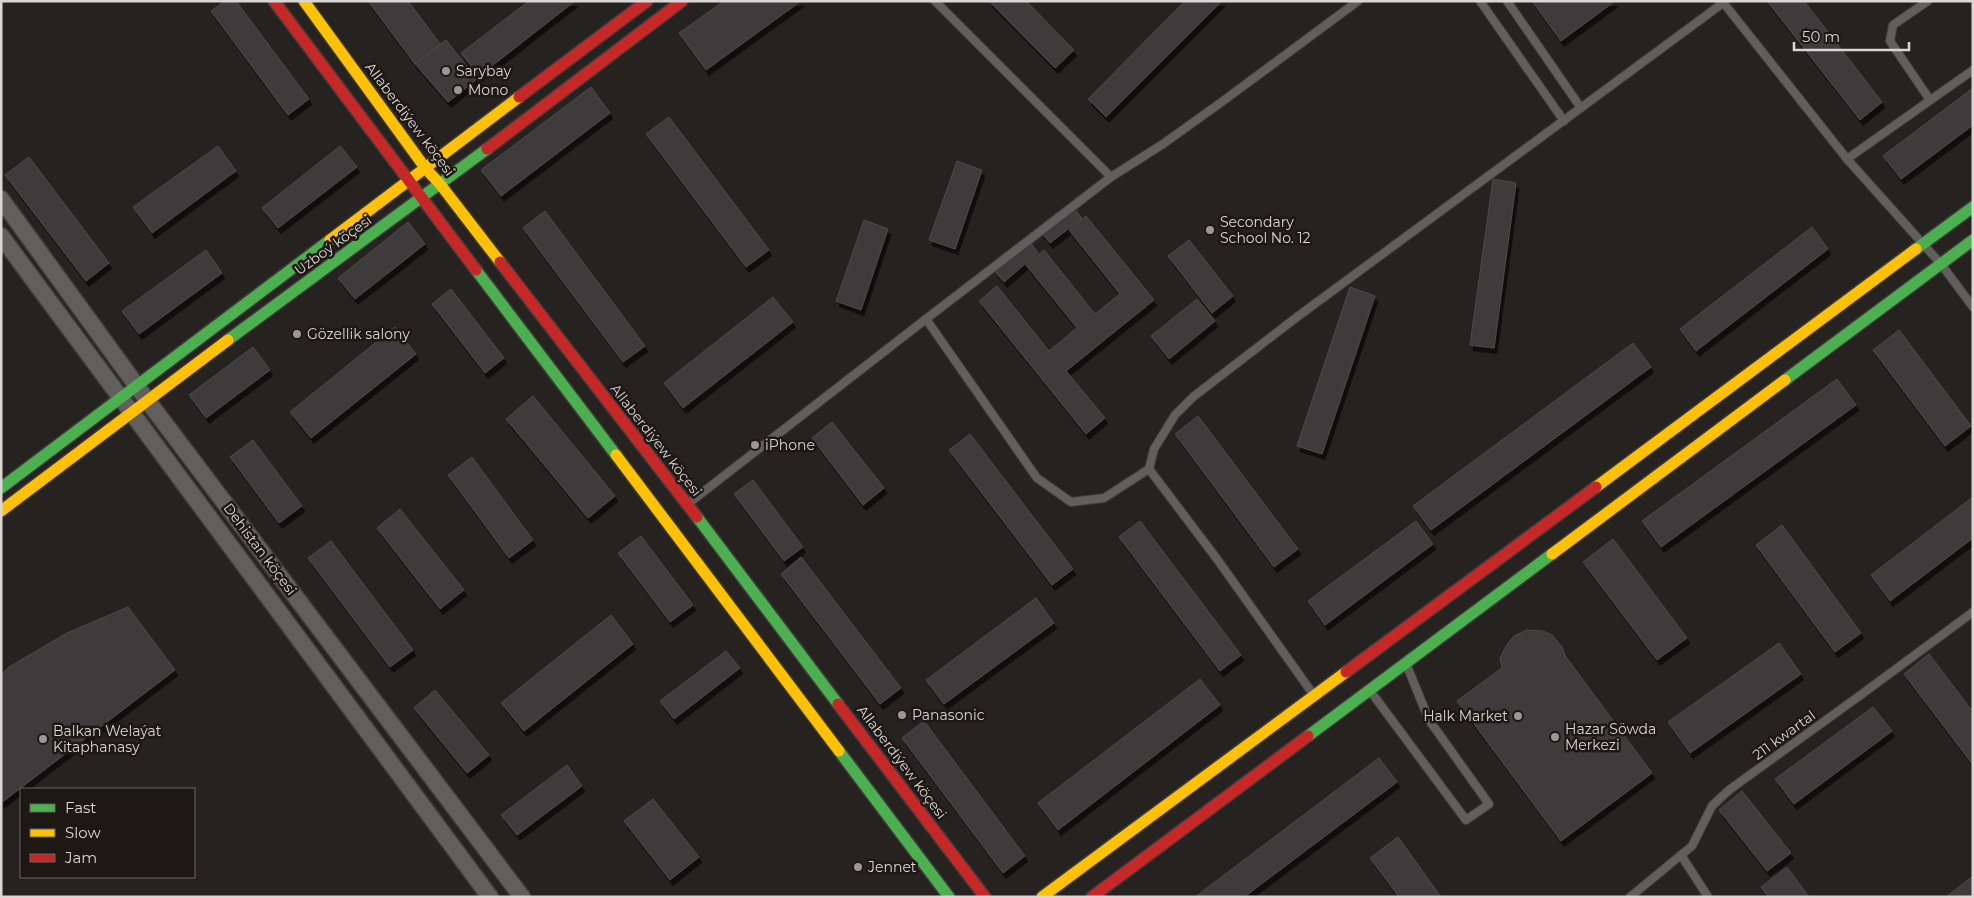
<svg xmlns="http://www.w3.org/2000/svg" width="1974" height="898" viewBox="0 0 1974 898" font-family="Montserrat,sans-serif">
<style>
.building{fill:#3e3b3a;stroke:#4d4b49;filter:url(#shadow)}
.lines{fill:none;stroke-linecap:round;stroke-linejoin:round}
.lane-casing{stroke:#3f3c3a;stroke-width:10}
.street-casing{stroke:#3f3c3a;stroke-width:19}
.fast-casing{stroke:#3f3c3a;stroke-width:14}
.slow-casing{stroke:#3f3c3a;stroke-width:14}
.jam-casing{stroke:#3f3c3a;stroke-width:14}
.lane{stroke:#615f5d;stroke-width:8}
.street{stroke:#615f5d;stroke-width:16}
.fast{stroke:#4caf50;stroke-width:11}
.slow{stroke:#ffc107;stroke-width:11}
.jam{stroke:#c62828;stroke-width:11}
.poi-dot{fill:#9b9794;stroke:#1e1814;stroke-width:2}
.labels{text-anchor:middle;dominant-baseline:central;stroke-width:5;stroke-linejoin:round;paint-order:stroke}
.poi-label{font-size:14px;fill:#dad6d3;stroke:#1e1814;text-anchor:start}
.street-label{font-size:14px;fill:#dad6d3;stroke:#1e1814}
</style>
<defs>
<filter id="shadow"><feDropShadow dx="3" dy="5.5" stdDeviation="0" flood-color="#0009"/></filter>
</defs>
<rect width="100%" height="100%" fill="#252220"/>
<g class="building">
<path d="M225 1H236L309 99 288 115 211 11Z"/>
<path d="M368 1H408L441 45 415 64Z"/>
<path d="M529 1H575L479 76 461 53Z"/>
<path d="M724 1H801L706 70 679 33Z"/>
<path d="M989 1H1026L1074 50 1055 68Z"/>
<path d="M1185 1H1222L1106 117 1088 99Z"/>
<path d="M1532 1H1615L1561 41Z"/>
<path d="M1767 1H1804L1882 102 1860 120Z"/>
<path d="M446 40 477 79 448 102 415 64Z"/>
<path d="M591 87 610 113 501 196 481 170Z"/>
<path d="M1973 88V125L1901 179 1883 156Z"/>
<path d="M669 117 769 250 746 267 646 134Z"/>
<path d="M218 146 236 171 152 233 133 207Z"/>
<path d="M340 146 357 167 278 228 262 208Z"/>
<path d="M29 157 109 263 86 281 5 175Z"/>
<path d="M957 161 982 170 955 249 929 240Z"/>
<path d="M1493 179 1516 183 1494 348 1470 345Z"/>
<path d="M1073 207 1082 218 1050 243 1041 232Z"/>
<path d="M545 211 645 346 623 362 523 228Z"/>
<path d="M1086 216 1154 300 1066 371 1105 418 1086 434 979 301 997 286 1049 351 1077 328 1026 265 1044 250 1095 314 1120 294 1069 230Z"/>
<path d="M864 220 888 229 861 310 836 301Z"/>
<path d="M408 222 425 244 355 299 338 278Z"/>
<path d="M1812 227 1828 249 1696 351 1680 329Z"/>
<path d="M1189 240 1233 296 1212 313 1168 256Z"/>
<path d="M1030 242 1038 253 1004 282 995 271Z"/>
<path d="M206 250 222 273 139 334 122 311Z"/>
<path d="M1350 287 1375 296 1322 454 1297 446Z"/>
<path d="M451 289 504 358 485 373 432 304Z"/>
<path d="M773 297 793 322 683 408 664 383Z"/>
<path d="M1197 299 1215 321 1169 359 1151 336Z"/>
<path d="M395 327 416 354 311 438 290 412Z"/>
<path d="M1899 330 1971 426 1945 446 1873 350Z"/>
<path d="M1633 343 1651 367 1431 530 1413 506Z"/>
<path d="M253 347 270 370 206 418 189 395Z"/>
<path d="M1837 379 1856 405 1661 547 1642 521Z"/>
<path d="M533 396 615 496 588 518 506 419Z"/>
<path d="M1198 416 1298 549 1274 567 1175 434Z"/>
<path d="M832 422 884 488 863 505 812 438Z"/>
<path d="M970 434 1073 569 1052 585 949 450Z"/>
<path d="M253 440 302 506 279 523 230 457Z"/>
<path d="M472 457 533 540 509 558 448 475Z"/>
<path d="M753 480 803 547 784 561 734 494Z"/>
<path d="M1973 497V538L1890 601 1871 575Z"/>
<path d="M400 509 464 590 440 609 377 528Z"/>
<path d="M1140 521 1241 655 1220 671 1119 537Z"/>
<path d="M1416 521 1433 544 1325 625 1308 601Z"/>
<path d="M1782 525 1861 633 1835 652 1756 545Z"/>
<path d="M641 536 693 605 670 622 618 553Z"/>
<path d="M1613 539 1687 638 1657 660 1583 562Z"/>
<path d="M331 541 413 650 390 667 308 558Z"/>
<path d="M801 557 901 688 880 704 781 574Z"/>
<path d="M1036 598 1054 623 944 704 926 680Z"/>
<path d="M128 607 175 670 1 803V675L9 667 67 633Z"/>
<path d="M611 615 633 644 524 731 501 703Z"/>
<path d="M1527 630 1543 631 1552 635 1562 647 1566 657 1652 773 1561 841 1457 701 1502 668 1500 658 1506 646 1514 636Z"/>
<path d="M1779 643 1801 674 1690 753 1668 722Z"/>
<path d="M726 651 740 668 674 719 660 701Z"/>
<path d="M1929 654 1973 712V765L1904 674Z"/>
<path d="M1200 679 1220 705 1058 830 1038 803Z"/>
<path d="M435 690 489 755 467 773 414 708Z"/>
<path d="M1873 707 1892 731 1794 804 1775 779Z"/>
<path d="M924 721 1025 856 1003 873 902 738Z"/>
<path d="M1379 758 1397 782 1244 897H1195Z"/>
<path d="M567 765 582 786 517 835 501 815Z"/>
<path d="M1742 791 1791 853 1767 871 1719 810Z"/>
<path d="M653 799 699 857 670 880 624 821Z"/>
<path d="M1398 837 1441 897H1399L1370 858Z"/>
<path d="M1787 867 1809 897H1768L1761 887Z"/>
<path d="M1973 876V897H1946Z"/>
</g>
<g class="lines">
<defs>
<g id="lane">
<path d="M935 1 1111 177"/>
<path d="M1480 1 1564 121"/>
<path d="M1507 1 1581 108"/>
<path d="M1722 1 1847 159 1941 264 1973 307"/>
<path d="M1928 1 1893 25 1890 41 1930 100"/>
<path d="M1847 159 1973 70"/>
<path d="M926 319 1111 177 1163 144 1223 101 1358 1"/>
<path d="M1149 469 1154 449 1175 415 1193 397 1297 317 1723 3"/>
<path d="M689 503 926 319 1037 478 1071 502 1104 498 1149 469 1217 559 1313 694"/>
<path d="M1371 692 1466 820 1489 804 1429 720 1407 666"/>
<path d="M1681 855 1708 897"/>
<path d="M1630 897 1692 846 1712 806 1729 790 1862 694 1973 612"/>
</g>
<g id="street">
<path d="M1 199 147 400 522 897"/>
<path d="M1 236 490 897"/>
</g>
<g id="fast">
<path d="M1916 249 1973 207"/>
<path d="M476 270 616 455"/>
<path d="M228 340 487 149"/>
<path d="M1785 380 1973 240"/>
<path d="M1 488 330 240"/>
<path d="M697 517 838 704"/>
<path d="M1308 736 1552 554"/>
<path d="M839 751 949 897"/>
</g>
<g id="slow">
<path d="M304 1 426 169 440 184 500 262"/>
<path d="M330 240 519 97"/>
<path d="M616 455 839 751"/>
<path d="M1596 487 1916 249"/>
<path d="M1 511 228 340"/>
<path d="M1552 554 1785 380"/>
<path d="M1042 897 1346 672"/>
</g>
<g id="jam">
<path d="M274 1 476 270"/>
<path d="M519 97 647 1"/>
<path d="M487 149 682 1"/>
<path d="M500 262 697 517"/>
<path d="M1346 672 1596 487"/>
<path d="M838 704 985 897"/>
<path d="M1092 897 1308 736"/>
</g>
</defs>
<use href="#lane" class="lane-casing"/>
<use href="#street" class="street-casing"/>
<use href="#fast" class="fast-casing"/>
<use href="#slow" class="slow-casing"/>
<use href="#jam" class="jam-casing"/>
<use href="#lane" class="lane"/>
<use href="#street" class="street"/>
<use href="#fast" class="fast"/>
<use href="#slow" class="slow"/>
<use href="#jam" class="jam"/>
</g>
<g class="poi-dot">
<circle cx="446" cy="71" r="5"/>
<circle cx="458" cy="90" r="5"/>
<circle cx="1210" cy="230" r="5"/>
<circle cx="297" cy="334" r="5"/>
<circle cx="755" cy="445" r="5"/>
<circle cx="902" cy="715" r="5"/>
<circle cx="1518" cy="716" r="5"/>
<circle cx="1555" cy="737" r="5"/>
<circle cx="43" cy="739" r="5"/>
<circle cx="858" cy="867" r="5"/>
</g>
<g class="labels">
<g class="poi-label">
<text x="456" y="71">Sarybay</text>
<text x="468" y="90">Mono</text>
<text x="1220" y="222">Secondary<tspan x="1220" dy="16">School No. 12</tspan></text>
<text x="307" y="334">Gözellik salony</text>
<text x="765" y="445">iPhone</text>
<text x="912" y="715">Panasonic</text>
<text x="1508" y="716" text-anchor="end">Halk Market</text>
<text x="1565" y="729">Hazar Söwda<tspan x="1565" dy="16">Merkezi</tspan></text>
<text x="53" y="731">Balkan Welaýat<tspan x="53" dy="16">Kitaphanasy</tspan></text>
<text x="868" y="867">Jennet</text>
</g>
<g class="street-label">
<text transform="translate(410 119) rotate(53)">Allaberdiýew köçesi</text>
<text transform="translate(333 245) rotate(-36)">Uzboý köçesi</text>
<text transform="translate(656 440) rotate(52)">Allaberdiýew köçesi</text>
<text transform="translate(260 549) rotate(53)">Dehistan köçesi</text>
<text transform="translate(1784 735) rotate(-36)">211 kwartal</text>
<text transform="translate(902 762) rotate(53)">Allaberdiýew köçesi</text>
</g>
</g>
<rect width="1974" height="898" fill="none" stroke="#dad6d3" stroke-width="5"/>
<rect x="20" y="788" width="175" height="90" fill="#1e1814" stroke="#696460"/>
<rect x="30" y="804" width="25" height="8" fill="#4caf50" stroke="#696460"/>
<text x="65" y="813" font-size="15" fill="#dad6d3">Fast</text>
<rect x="30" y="829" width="25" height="8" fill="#ffc107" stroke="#696460"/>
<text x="65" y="838" font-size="15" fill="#dad6d3">Slow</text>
<rect x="30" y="854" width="25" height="8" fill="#c62828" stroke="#696460"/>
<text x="65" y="863" font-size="15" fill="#dad6d3">Jam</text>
<path d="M1794 42v8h115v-8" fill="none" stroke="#dad6d3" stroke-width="2.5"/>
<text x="1802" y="42" font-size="15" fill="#dad6d3" stroke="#1e1814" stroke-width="4" paint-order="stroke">50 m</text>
</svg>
